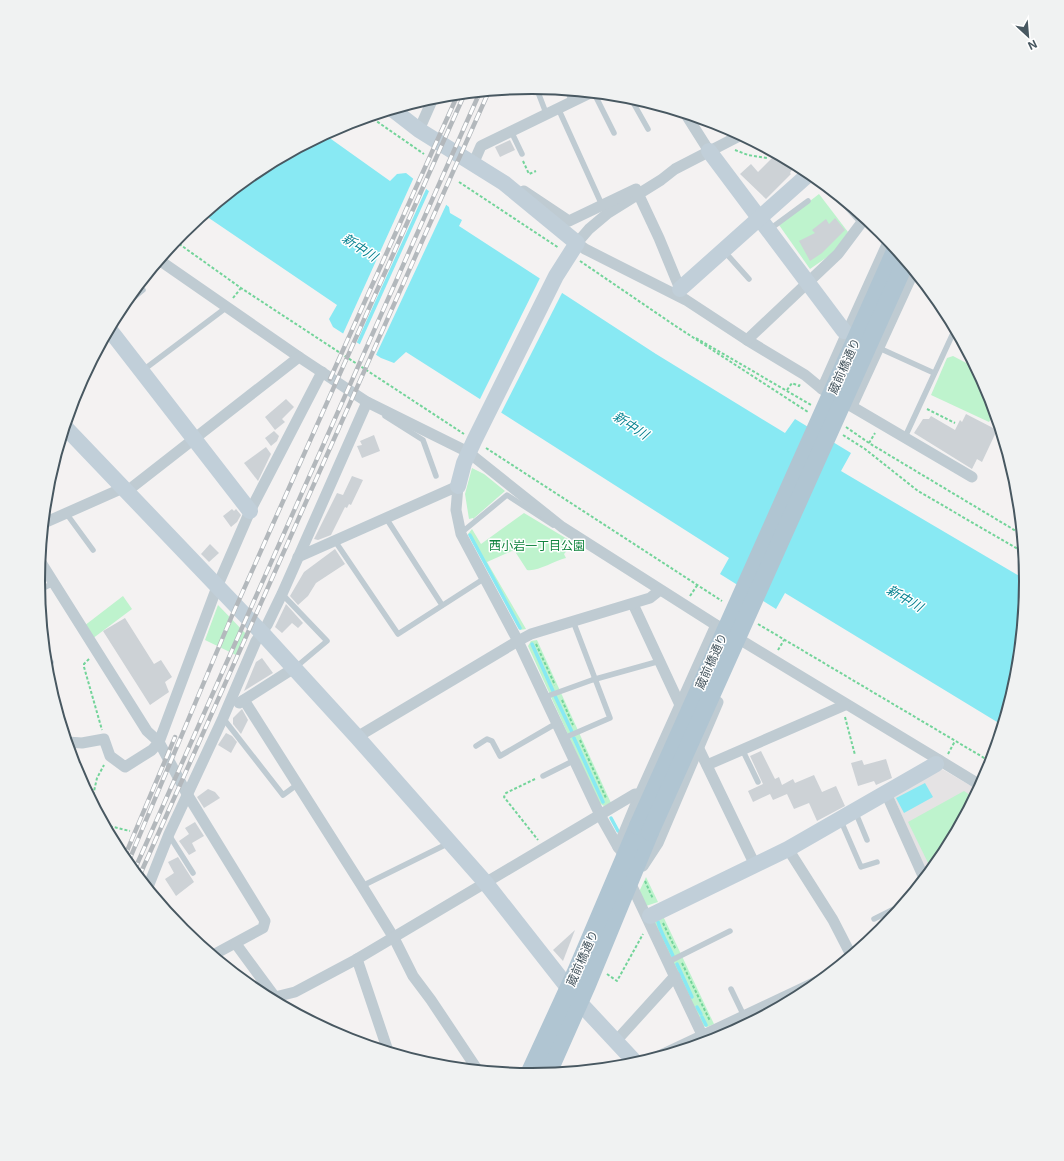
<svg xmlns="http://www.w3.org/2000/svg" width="1064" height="1161" viewBox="0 0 1064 1161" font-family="Inter,'Noto Sans JP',sans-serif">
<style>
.education{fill:#e5e3e4}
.green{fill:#bef3cd}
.water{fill:#88e9f3}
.pier{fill:#f4f2f2}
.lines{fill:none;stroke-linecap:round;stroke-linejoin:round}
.stream{stroke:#88e9f3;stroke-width:3.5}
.building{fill:#cdd2d6}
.path{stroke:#73d49a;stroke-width:2;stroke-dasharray:3 2;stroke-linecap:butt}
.lane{stroke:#bfcbd2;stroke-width:5.5}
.street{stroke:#bfcbd2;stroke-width:11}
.secondary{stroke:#c1cfd9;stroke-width:16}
.primary{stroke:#b0c5d2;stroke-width:18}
.rail-casing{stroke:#b3b8bc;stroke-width:4.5}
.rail{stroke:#fff;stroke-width:3;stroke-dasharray:9;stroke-linecap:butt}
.primary-bridge{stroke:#b0c5d2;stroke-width:18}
.labels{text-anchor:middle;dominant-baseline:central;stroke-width:3;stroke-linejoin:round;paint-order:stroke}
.street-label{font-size:12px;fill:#485861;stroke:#fff}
.park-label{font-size:12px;fill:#10843e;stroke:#fff}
.water-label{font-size:13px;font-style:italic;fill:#058290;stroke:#fff}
.rim{fill:none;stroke:#485861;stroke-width:2}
</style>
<rect width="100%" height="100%" fill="#f4f2f2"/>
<path class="education" d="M939 769H942L978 790 943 855 927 874 893 795Z"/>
<g class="green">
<path d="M819 194 848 232 833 253 810 269 779 225Z"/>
<path d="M953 356 976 368 988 392 995 412 989 422 931 395 947 358Z"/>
<path d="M472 468 484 474 505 491 473 519V518L469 519 465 494Z"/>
<path d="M524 513 574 543 564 554 566 558C554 561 537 572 527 570L514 550 487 562 526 629 520 630 468 534 472 529 481 544Z"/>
<path d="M123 596 132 609 92 639 84 626Z"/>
<path d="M218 605 248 636 238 656 205 640Z"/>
<path d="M537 640 611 803 604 806 599 803 528 646 531 641Z"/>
<path d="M964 791 973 797 943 855 931 869 908 822Z"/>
<path d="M646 877 658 902 646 906 639 892Z"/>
<path d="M663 916 714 1024 707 1027 702 1026 654 922Z"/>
</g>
<g class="water">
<path d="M324 134 390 181 397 174 406 173 449 207 450 213 462 220 459 226 656 354 785 433 795 419 851 453 841 471 1026 580 1016 677 1002 725 785 593 776 609 720 574 729 558 406 352 394 363 381 358 333 327 329 319 337 305 203 214 258 170Z"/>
<path d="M925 783 933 797 904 813 896 798Z"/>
</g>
<g class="pier">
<path d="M414 177 427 187 356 344 342 336Z"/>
<path d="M430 189 447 203 375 357 359 346Z"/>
<path d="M541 276 563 291 500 415 479 401Z"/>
</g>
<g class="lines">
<g class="stream">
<path d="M470 535 520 628"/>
<path d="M532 644 553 691"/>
<path d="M555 696 572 732"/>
<path d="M574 738 603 802"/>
<path d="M611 818 618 831"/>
<path d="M658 922C661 934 668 944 673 956"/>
<path d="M677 964 692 997"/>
<path d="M697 1007 701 1014"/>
<path d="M702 1017 706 1025"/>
</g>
</g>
<g class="building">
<path d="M510 140 515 150 500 157 495 147Z"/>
<path d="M775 155 776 156 778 155 795 165 790 173 791 174 766 199 740 174 751 164 758 172Z"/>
<path d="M835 218 845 230 822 253 810 261 799 241 815 233 812 230 826 219 829 224Z"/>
<path d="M286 399 294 407 282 419 285 422 275 430 265 417Z"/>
<path d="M966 414 997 430 982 462 977 459 972 469 914 433 923 419H929L931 416 955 430 960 420 962 422Z"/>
<path d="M274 431 279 436 277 441 271 446 265 438Z"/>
<path d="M374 435 380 451 362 458 357 446 362 445 360 441Z"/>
<path d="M266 447 271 454 258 481 244 463Z"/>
<path d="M352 476 363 480 351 505 349 504 347 508 345 507 331 535 318 540 314 539 337 493 343 495Z"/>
<path d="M232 509 234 511 236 509 241 515 237 522 231 527 223 516Z"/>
<path d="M210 544 219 553 209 562 201 554Z"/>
<path d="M335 549 345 564 316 583 308 596 298 605 290 596 304 572Z"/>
<path d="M286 604 303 623 298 628 292 623 282 633 275 627Z"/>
<path d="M125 618 154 664 161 660 172 677 165 682 169 692 150 705 103 631Z"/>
<path d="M262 658 273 673 244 691 256 662Z"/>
<path d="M242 709 248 720 241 734 233 724V718Z"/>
<path d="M226 733 232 736 237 742 231 753 218 745Z"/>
<path d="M761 751 775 779 779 777 782 785 793 779 795 783 814 775 822 792 836 786 845 806 817 821 809 803 794 809 787 794 773 800 770 794 753 802 748 791 763 784 750 756Z"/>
<path d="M886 759 892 778 876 785 874 781 858 786 851 763 862 760 864 765Z"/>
<path d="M208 789 215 792 220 798 204 808 197 797Z"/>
<path d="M195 822 204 836 192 843 196 851 189 855 179 841 189 834 185 828Z"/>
<path d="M178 857 194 882 176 896 165 879 174 873 168 862Z"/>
<path d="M575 930 563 961 553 950Z"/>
</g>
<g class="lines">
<g class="path">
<path d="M369 116 424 154"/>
<path d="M735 150 748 155 767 158"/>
<path d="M523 161 529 174 536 171"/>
<path d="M459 182 559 248"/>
<path d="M175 241 241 288 464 434"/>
<path d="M580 261 677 327 808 412"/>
<path d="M233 298 241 288"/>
<path d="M696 338 811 405"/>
<path d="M787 390 792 383 799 386 800 384"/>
<path d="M927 409 955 423"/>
<path d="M846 427 869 443 1021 534"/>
<path d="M843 435 865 449 918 491 1023 552"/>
<path d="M869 443 875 433"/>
<path d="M486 448 722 601"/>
<path d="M690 596 698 584"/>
<path d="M758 624 991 762"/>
<path d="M536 644 555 685"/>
<path d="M778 650 784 640"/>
<path d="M89 659 84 664V667L102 730"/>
<path d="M562 700 573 725"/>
<path d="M845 717 855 755"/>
<path d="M580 740 606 798"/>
<path d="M948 754 955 741"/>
<path d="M535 779 506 793 504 797 538 840"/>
<path d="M92 800 97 778 104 765"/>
<path d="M105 825 130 831"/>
<path d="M645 881 653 899"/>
<path d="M663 923 676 950"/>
<path d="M682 963 710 1021"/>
<path d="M607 974 617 981 643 934"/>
</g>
<g class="lane">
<path d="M536 87 546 113"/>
<path d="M567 90 572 102"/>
<path d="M594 93 614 133"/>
<path d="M630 97 648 129"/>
<path d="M558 108 602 205"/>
<path d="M511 131 522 154"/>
<path d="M770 229 808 201"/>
<path d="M724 251 749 279"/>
<path d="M120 309 143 290"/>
<path d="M879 348 934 373"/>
<path d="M142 371 227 307"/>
<path d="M385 416 423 440 436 476"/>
<path d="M905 437 955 329"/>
<path d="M66 513 93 550"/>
<path d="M386 518 442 605"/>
<path d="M461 533 507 495 553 525"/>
<path d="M335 541 398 634 485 578"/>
<path d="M39 590 54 583"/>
<path d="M282 594 327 641 296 667"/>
<path d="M46 664 51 662"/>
<path d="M545 697 592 680 660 661"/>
<path d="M223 718 283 795 298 784"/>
<path d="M564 738 610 718 573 621"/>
<path d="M476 746 487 739 492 741 500 756 557 723"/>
<path d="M742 749 758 782"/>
<path d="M543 776 575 760"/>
<path d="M855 811 867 840"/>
<path d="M841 821 861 867 877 862"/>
<path d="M169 835 193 873"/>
<path d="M362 886 449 843"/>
<path d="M874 919 902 905"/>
<path d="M668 962 730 931"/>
<path d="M731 989 744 1016"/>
</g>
<g class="street">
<path d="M685 113 709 151"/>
<path d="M419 130 434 96"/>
<path d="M741 135 675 169 661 180 608 213 589 229 577 243 585 249 686 300 747 340 805 375 822 389 972 477"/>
<path d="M474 162 481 146 592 92"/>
<path d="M524 191 569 221 636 189 659 238 680 289 676 294"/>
<path d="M845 201 863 221"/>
<path d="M159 260 299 357"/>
<path d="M846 335 889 240"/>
<path d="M747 340 838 254 865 218"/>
<path d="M822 389 846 335 844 331"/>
<path d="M852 406 914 271"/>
<path d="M126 492 299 357 367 402 468 452 562 527 716 625 939 760 936 764"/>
<path d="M44 523 123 488"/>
<path d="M298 557 458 486 456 510 461 534 518 641 600 815 618 847"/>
<path d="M40 561 147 731 159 742 187 794 265 921 263 928 213 955"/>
<path d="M633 604 680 705"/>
<path d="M244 700 362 886 394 938 413 976 431 1000 477 1069"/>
<path d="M239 703 294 668"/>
<path d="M357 737 518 641 531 634 650 598 660 590"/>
<path d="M67 742 82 743 104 739 110 756 125 767 152 750 159 742 217 587 250 511 322 372"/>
<path d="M698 747 755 865"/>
<path d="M939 760 980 785"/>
<path d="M707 765 845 705"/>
<path d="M886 793 924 878"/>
<path d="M788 849 833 920 851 955"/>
<path d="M622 852 618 847 640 794 716 625"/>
<path d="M643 866 658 843 718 702"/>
<path d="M630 882 705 1041"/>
<path d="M148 887 169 834 223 718 256 641 267 625 282 594 367 402"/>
<path d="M236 944 275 997"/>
<path d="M357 959 388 1051"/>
<path d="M273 1000 275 997 295 992 357 959 635 794H640"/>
<path d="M616 1041 675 976"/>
<path d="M659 1056 820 980"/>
</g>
<g class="secondary">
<path d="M392 109 419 130 504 183 577 243 556 276 474 441 464 463 458 486"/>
<path d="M709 151 844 331"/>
<path d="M680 289 810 173"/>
<path d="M109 329 250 511"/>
<path d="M65 427 262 633 357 737 485 882 580 1003 636 1063"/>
<path d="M650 916 788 849 936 764"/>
</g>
<g class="primary">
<path d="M548 1073 587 985 650 832"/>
<path d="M529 1074 575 974 638 826"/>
</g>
<defs>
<g id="rail">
<path d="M330 379 458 94"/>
<path d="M124 858 175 737"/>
<path d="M128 863 231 618 465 93"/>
<path d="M134 871 480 92"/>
<path d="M139 877 489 91"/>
</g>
</defs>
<use href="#rail" class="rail-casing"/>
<use href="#rail" class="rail"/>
<g class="primary-bridge">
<path d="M638 826 896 249"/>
<path d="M650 832 906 261"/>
</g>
</g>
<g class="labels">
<g class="street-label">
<text transform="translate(844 366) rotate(-66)">蔵前橋通り</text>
<text transform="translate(711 661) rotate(-66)">蔵前橋通り</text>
<text transform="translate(582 958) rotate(-66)">蔵前橋通り</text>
</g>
<g class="park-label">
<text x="537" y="545">西小岩一丁目公園</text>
</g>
<g class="water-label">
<text transform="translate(360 247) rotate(33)">新中川</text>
<text transform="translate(631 425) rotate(33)">新中川</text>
<text transform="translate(905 598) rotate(30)">新中川</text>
</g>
</g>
<path d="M0 0H1064V1161H0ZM45 581a487 487 0 1 1 974 0a487 487 0 1 1-974 0Z" fill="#f0f2f2" fill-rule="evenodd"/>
<path class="rim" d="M45 581a487 487 0 1 1 974 0a487 487 0 1 1-974 0Z"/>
<g transform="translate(1028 36) rotate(154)" stroke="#ffffff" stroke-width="3" paint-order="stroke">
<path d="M0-3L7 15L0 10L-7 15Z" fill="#485861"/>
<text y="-6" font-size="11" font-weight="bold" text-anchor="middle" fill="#485861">N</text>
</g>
</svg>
